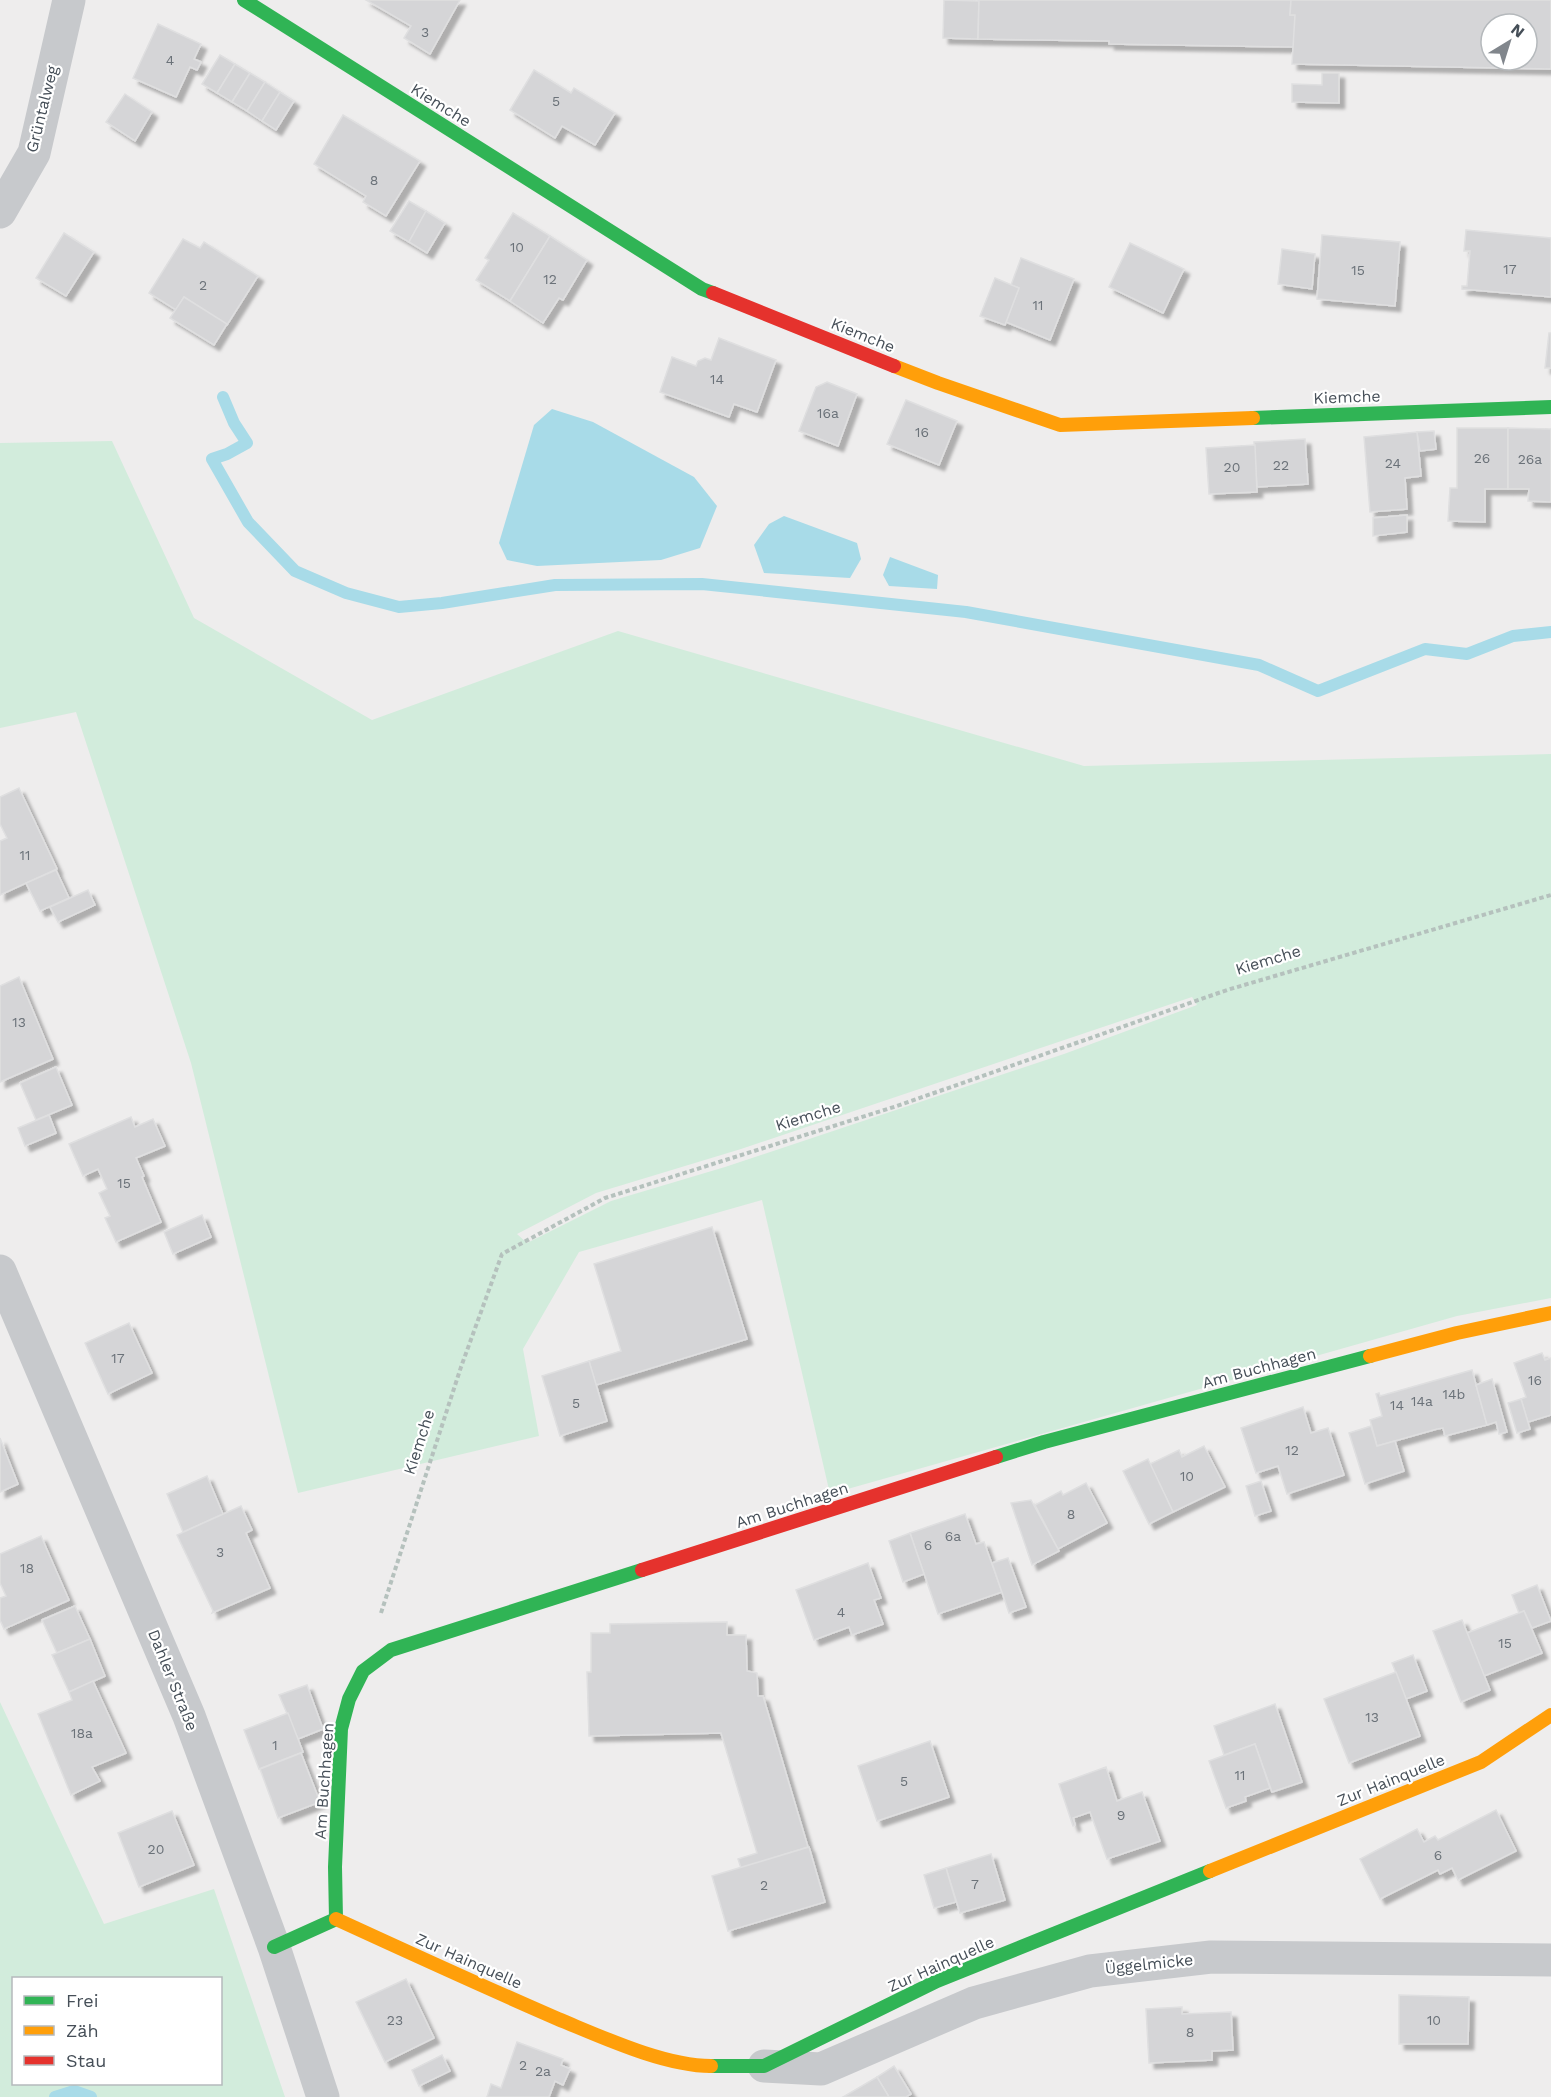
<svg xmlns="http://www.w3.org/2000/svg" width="1551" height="2097" viewBox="0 0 1551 2097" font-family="'Work Sans',sans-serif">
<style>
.green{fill:#d2ecdc;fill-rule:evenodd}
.water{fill:#a8dbe8}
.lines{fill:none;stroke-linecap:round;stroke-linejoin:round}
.stream{stroke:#a8dbe8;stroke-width:12}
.building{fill:#d5d5d7;stroke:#dfdfe0;stroke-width:1.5;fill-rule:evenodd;filter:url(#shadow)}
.path{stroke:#b5c1bd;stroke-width:4;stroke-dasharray:4.5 3;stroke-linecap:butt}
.street{stroke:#c7c9cc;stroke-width:33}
.fast{stroke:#30b455;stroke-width:14}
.slow{stroke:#ff9f0a;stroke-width:14}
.jam{stroke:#e5322d;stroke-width:14}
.labels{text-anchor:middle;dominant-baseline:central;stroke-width:4.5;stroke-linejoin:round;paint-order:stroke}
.number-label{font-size:14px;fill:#6b7279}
.street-label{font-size:16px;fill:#464f58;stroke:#fff}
</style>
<defs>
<filter id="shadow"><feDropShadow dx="5.5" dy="5.5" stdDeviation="1.5" flood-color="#0004"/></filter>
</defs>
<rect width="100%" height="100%" fill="#eeeded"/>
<g class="green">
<path d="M112 441 194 618 372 720 618 631 1084 766 1551 754V1298L1457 1316 830 1494 762 1200 579 1252 523 1349 539 1436 298 1493 191 1063 76 712 0 728V443ZM1192 997 1197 1005 1064 1054 725 1167 611 1201 527 1243 517 1234 596 1193 741 1149Z"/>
<path d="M0 1702 104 1924 214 1889 285 2097H0ZM14 1978H220V2084H14Z"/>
</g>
<g class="water">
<path d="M552 409 593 422 694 477 717 506 700 548 661 560 537 566 507 560 499 543 534 425Z"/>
<path d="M784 516 857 543 861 559 850 578 764 573 754 545 769 524Z"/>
<path d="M890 557 938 575 937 589 889 586 883 575Z"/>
</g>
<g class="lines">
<g class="stream">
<path d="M223 397 234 423 247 443 227 454 212 459 248 522 295 571 346 593 399 607 442 603 555 585 702 584 966 612 1259 665 1318 691 1425 649 1467 654 1513 636 1551 632"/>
<path d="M55 2097 74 2091 91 2097"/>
</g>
</g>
<g class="building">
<path d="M366 0H460L430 54 404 38 411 26Z"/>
<path d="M944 0 979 1 978 39 943 38Z"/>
<path d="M979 0H1291L1290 15H1295L1294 47 1109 44V41L978 39Z"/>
<path d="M1291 0H1551V69L1292 64 1295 15H1290ZM1491 24H1527V60H1491Z"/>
<path d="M158 24 201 44 194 59 201 62 197 70 190 67 176 97 133 78Z"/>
<path d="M220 55 235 64 217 93 202 84Z"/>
<path d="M235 64 250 73 232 102 217 93Z"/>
<path d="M534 70 571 93 574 88 615 113 595 145 562 126 555 138 510 110Z"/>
<path d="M250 73 265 82 247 111 232 102Z"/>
<path d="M1322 73H1339V103L1292 102V84L1322 85Z"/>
<path d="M265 82 280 92 262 121 247 111Z"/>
<path d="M280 92 294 101 276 130 262 121Z"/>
<path d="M125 94 152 112 135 141 106 122Z"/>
<path d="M343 115 420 161 386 216 363 202 366 196 314 164Z"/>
<path d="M409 201 426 211 409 242 390 231Z"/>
<path d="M426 211 445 223 427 253 409 242Z"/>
<path d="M513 213 550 236 510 301 476 280 489 260 485 258Z"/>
<path d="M1466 230 1551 238V297L1462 289V286H1467L1470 251H1464Z"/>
<path d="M64 233 94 252 66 296 36 278Z"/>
<path d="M1322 235 1400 242 1395 306 1317 299Z"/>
<path d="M550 236 587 260 563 300 559 298 543 323 510 301Z"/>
<path d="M183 239 200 248 204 242 258 276 227 325 184 297 176 310 149 293Z"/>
<path d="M1130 243 1184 269 1163 313 1109 287Z"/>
<path d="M1282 249 1315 254 1312 289 1278 284Z"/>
<path d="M1021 258 1074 279 1050 340 1006 322 1019 288 1011 285Z"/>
<path d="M995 278 1019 288 1005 325 980 316Z"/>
<path d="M184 297 227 324 214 345 170 318Z"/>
<path d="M1549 333H1551V368H1545Z"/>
<path d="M719 338 776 360 757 412 734 404 729 417 660 392 672 357 696 366 698 361 705 358 711 360Z"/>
<path d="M827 382 857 394 838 446 799 431 816 387Z"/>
<path d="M906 400 957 421 939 465 887 444Z"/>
<path d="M1457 428H1508V489H1485V522L1448 521 1450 488H1457Z"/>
<path d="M1508 428 1551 429V502L1528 501 1529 489H1508Z"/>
<path d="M1434 431 1436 449 1420 451 1417 432Z"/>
<path d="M1417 432 1421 476 1405 478 1407 509 1370 512 1364 437Z"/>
<path d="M1305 439 1308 484 1257 487 1254 442Z"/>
<path d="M1255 445 1257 492 1209 494 1206 448Z"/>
<path d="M1407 515V532L1373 536V518Z"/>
<path d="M19 788 57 869 0 895V841L7 838 0 824V797Z"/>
<path d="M56 870 69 898 40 911 26 883Z"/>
<path d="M88 890 95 905 58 922 50 907Z"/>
<path d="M19 977 53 1059 0 1082V986Z"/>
<path d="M56 1067 72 1105 36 1120 20 1083Z"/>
<path d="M49 1115 56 1133 25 1146 18 1128Z"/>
<path d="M131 1117 135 1127 153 1119 165 1146 136 1158 144 1176 142 1177 161 1222 116 1242 105 1218 110 1216 99 1193 107 1189 98 1169 83 1176 69 1144Z"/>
<path d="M202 1215 211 1237 173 1254 164 1232Z"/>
<path d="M712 1227 747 1339 596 1385 589 1361 621 1351 594 1264Z"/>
<path d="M129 1323 152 1373 108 1394 85 1343Z"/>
<path d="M1542 1353 1545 1360 1551 1358V1415L1528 1422 1521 1399 1526 1397 1514 1363Z"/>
<path d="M589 1361 607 1421 560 1436 542 1376Z"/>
<path d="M1472 1370 1487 1425 1445 1436 1443 1428 1437 1429 1377 1446 1370 1420 1382 1416 1376 1394 1379 1393 1380 1396Z"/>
<path d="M1492 1379 1507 1432 1499 1434 1496 1422 1487 1425 1476 1385Z"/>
<path d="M1521 1399 1530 1429 1517 1433 1508 1403Z"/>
<path d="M1303 1407 1311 1433 1328 1428 1344 1475 1287 1494 1278 1466 1256 1473 1241 1428Z"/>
<path d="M1371 1426 1377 1446 1395 1441 1404 1471 1365 1484 1349 1433Z"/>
<path d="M0 1438 18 1484 0 1492Z"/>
<path d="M1204 1446 1225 1487 1173 1512 1150 1464 1179 1450 1182 1457Z"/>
<path d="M1148 1459 1173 1512 1149 1524 1123 1471Z"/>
<path d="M207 1476 223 1514 183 1532 167 1494Z"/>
<path d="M1261 1481 1271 1511 1255 1516 1246 1486Z"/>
<path d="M1086 1483 1107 1523 1058 1549 1035 1505 1061 1491 1063 1495Z"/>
<path d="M1031 1500 1059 1551 1032 1565 1011 1503Z"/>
<path d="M241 1506 252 1530 246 1533 270 1588 212 1613 213 1611 177 1535Z"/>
<path d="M965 1514 976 1544 984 1542 1002 1592 938 1614 910 1533Z"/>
<path d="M910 1533 924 1574 903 1582 889 1541Z"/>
<path d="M41 1536 69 1600 4 1629 0 1620V1598L6 1596 0 1583V1554Z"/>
<path d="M1008 1558 1026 1607 1009 1613 992 1563Z"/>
<path d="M868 1563 881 1598 874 1600 883 1624 852 1635 849 1627 814 1640 796 1590Z"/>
<path d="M1537 1585 1551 1621 1532 1628 1524 1611 1519 1613 1512 1595Z"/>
<path d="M75 1606 90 1639 57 1653 42 1620Z"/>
<path d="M1524 1611 1542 1653 1484 1676 1467 1633Z"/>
<path d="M1462 1620 1490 1690 1461 1702 1433 1631Z"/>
<path d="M727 1622V1635H746L747 1671 757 1673 758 1696H763L808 1847 741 1868 738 1859 757 1853 721 1733 589 1736 587 1672H591V1633H610V1624Z"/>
<path d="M90 1639 105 1676 69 1692 52 1655Z"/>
<path d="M1413 1655 1427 1691 1406 1699 1392 1663Z"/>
<path d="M1396 1672 1420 1736 1349 1763 1324 1699Z"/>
<path d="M93 1681 126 1753 92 1767 100 1781 71 1795 38 1714 72 1700 69 1692Z"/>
<path d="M307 1685 323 1729 298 1739 279 1695Z"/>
<path d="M1275 1704 1302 1782 1272 1792 1255 1744 1224 1755 1214 1726Z"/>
<path d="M288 1713 303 1752 259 1769 244 1730Z"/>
<path d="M930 1741 949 1797 877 1821 858 1766Z"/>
<path d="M1255 1744 1270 1788 1245 1797 1246 1801 1226 1808 1209 1761Z"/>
<path d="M301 1753 320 1802 278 1818 260 1769Z"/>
<path d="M1106 1767 1117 1801 1142 1792 1160 1841 1107 1859 1090 1812 1073 1818 1075 1825 1073 1826 1059 1784Z"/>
<path d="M1496 1810 1516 1851 1458 1880 1452 1868 1440 1874 1438 1870 1380 1899 1360 1859 1417 1829 1424 1842 1435 1836 1438 1840Z"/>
<path d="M172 1811 194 1865 139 1887 118 1833Z"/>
<path d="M809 1847 825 1902 728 1931 712 1876Z"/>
<path d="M991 1854 1005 1900 960 1913 946 1868Z"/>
<path d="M946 1868 956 1902 934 1908 924 1875Z"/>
<path d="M406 1979 434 2038 385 2062 356 2002Z"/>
<path d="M1399 1995 1469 1997 1468 2044H1399Z"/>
<path d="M1182 2007V2014L1231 2012 1233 2050 1212 2051V2060L1149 2063 1146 2009Z"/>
<path d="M517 2042 563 2059 561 2065 570 2069 563 2085 555 2081 549 2097H487L491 2084 501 2088Z"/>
<path d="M442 2055 450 2071 419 2086 412 2070Z"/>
<path d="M894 2066 911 2094 906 2097H889L877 2077Z"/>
<path d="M877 2077 889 2097H843Z"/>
</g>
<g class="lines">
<path class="path" d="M381 1613 461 1367 502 1254 605 1198 897 1106 1227 990 1551 895"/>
<g class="street">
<path d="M0 212 34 153 69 0"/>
<path d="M0 1271 189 1716 274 1947 323 2097"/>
<path d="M764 2066 821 2069 974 2003 1090 1971 1211 1957 1551 1960"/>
</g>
<g class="fast">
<path d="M244 0 702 289 713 293"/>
<path d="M1253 418 1551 407"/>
<path d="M996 1457 1044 1442 1370 1356"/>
<path d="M274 1947 336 1919 335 1867 341 1729 349 1699 363 1671 391 1650 642 1570"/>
<path d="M711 2066H764L937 1981 1210 1871"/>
</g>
<g class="slow">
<path d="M894 366 938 383 1060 425 1253 418"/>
<path d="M1370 1356 1457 1333 1551 1313"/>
<path d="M1210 1871 1481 1762 1551 1715"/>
<path d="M336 1919C410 1953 484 1987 558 2019 602 2037 664 2066 711 2066"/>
</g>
<g class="jam">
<path d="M713 293 894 366"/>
<path d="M642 1570 996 1457"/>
</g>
</g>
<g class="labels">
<g class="number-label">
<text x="425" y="32">3</text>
<text x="170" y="60">4</text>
<text x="556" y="101">5</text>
<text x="374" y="180">8</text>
<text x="517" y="247">10</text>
<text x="1510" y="269">17</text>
<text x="1358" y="270">15</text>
<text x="550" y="279">12</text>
<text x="203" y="285">2</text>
<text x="1038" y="305">11</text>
<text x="717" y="379">14</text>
<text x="828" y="413">16a</text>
<text x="922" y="432">16</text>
<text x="1482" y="458">26</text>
<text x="1530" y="459">26a</text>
<text x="1393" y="463">24</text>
<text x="1281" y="465">22</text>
<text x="1232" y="467">20</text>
<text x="25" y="855">11</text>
<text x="19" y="1022">13</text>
<text x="124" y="1183">15</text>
<text x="118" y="1358">17</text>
<text x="1535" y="1380">16</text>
<text x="1454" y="1394">14b</text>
<text x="1422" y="1401">14a</text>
<text x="576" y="1403">5</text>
<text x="1397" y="1405">14</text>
<text x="1292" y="1450">12</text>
<text x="1187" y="1476">10</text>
<text x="1071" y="1514">8</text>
<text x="953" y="1536">6a</text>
<text x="928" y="1545">6</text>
<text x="220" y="1552">3</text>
<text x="27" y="1568">18</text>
<text x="841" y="1612">4</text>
<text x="1505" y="1643">15</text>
<text x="1372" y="1717">13</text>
<text x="82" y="1733">18a</text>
<text x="275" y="1745">1</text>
<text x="1240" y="1775">11</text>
<text x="904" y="1781">5</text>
<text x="1121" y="1815">9</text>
<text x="156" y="1849">20</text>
<text x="1438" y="1855">6</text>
<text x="975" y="1884">7</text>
<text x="764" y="1885">2</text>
<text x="395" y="2020">23</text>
<text x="1434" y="2020">10</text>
<text x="1190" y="2032">8</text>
<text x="523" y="2065">2</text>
<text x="543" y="2071">2a</text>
</g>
<g class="street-label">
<text transform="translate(441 105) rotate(32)">Kiemche</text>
<text transform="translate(42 109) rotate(-76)">Grüntalweg</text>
<text transform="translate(863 335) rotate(22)">Kiemche</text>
<text transform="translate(1347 397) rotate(-2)">Kiemche</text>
<text transform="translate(1268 960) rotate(-17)">Kiemche</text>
<text transform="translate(808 1116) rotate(-17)">Kiemche</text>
<text transform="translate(1259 1368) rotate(-15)">Am Buchhagen</text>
<text transform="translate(419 1442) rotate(-72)">Kiemche</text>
<text transform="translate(792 1505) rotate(-18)">Am Buchhagen</text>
<text transform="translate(173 1680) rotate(68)">Dahler Straße</text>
<text transform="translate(1391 1780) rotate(-22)">Zur Hainquelle</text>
<text transform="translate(324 1781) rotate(-86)">Am Buchhagen</text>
<text transform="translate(469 1961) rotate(24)">Zur Hainquelle</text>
<text transform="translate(941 1964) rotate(-24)">Zur Hainquelle</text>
<text transform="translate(1149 1964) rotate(-6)">Üggelmicke</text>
</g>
</g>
<rect x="12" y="1977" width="210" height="108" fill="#ffffff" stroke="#b5b9bc" stroke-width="1.5"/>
<rect x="24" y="1996" width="30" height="9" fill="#30b455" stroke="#b5b9bc" stroke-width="1.5"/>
<text x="66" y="2007" font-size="18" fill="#464f58">Frei</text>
<rect x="24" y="2026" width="30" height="9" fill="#ff9f0a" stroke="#b5b9bc" stroke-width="1.5"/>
<text x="66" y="2037" font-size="18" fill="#464f58">Zäh</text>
<rect x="24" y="2056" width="30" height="9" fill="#e5322d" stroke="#b5b9bc" stroke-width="1.5"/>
<text x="66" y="2067" font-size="18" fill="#464f58">Stau</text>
<g transform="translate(1509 42) rotate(38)"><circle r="28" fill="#ffffff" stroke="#b5b9bc" stroke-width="1.5"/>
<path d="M0-4.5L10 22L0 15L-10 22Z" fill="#81868c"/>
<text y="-9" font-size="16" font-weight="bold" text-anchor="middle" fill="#464f58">N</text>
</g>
</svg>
